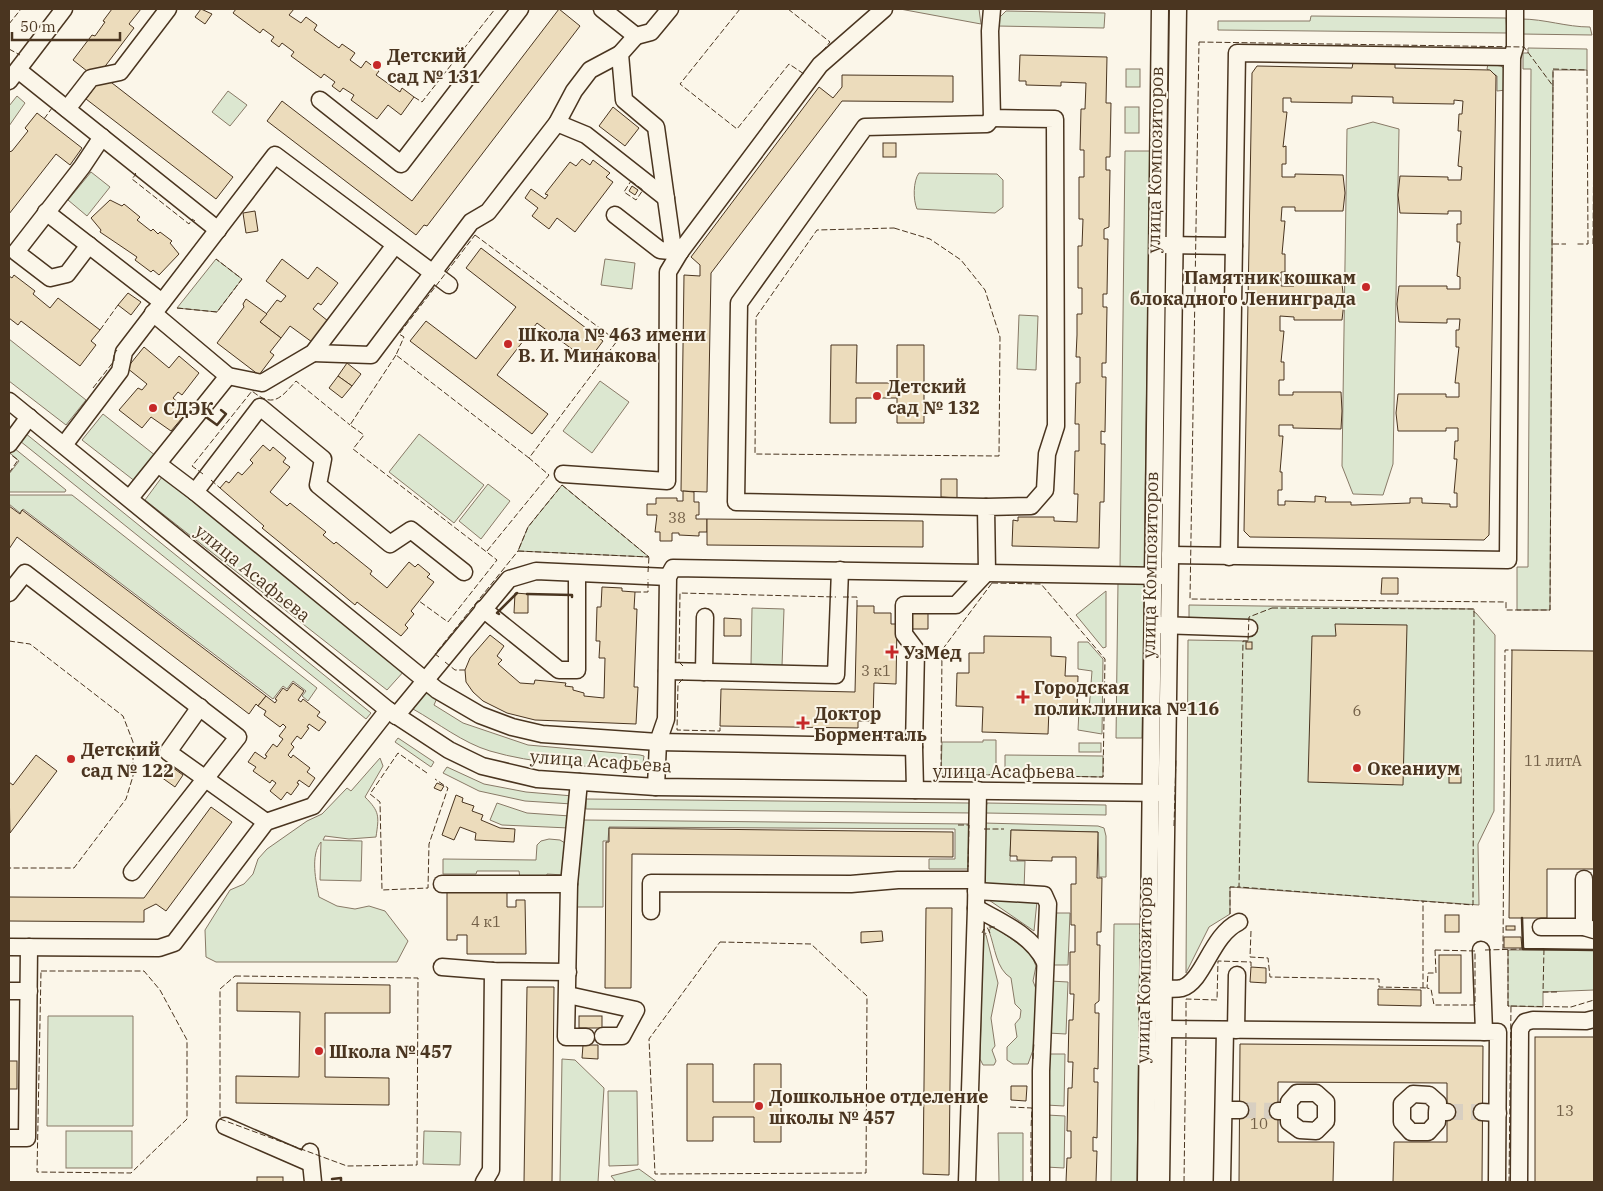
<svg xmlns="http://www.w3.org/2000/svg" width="1603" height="1191" viewBox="0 0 1603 1191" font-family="'IBM Plex Serif',serif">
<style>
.green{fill:#dce7d0;stroke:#887966}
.building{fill:#ecdcbc;stroke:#4a3520;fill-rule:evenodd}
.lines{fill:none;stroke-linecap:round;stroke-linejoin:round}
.minor-tunnel{stroke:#d8cfc1;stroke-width:16;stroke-dasharray:16 8;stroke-linecap:butt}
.minor-casing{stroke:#4a3520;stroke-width:19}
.minor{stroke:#fbf6e9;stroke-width:16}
.fence{stroke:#4a3520;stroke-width:1;stroke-dasharray:6 2.5;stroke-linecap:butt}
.wall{stroke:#4a3520;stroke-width:2.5}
.poi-dot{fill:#c62828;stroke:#fbf6e9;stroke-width:2}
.labels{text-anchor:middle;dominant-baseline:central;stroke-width:4;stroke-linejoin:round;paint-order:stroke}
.number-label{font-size:15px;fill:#725f47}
.poi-label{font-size:18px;font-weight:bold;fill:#4a3520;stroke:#fbf6e9;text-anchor:start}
.street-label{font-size:18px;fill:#4a3520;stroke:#fbf6e9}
</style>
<rect width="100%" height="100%" fill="#fbf6e9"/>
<g class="green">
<path d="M900 9H979L981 24Z"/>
<path d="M1006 11 1105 13 1104 28 997 26V20Z"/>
<path d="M1311 16 1506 18 1507 33 1218 30V21H1310Z"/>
<path d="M1521 19C1545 19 1566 27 1590 27L1592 35 1520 34Z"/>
<path d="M1528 48 1587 49V70H1553L1550 610H1517V567H1528L1531 69H1523V53H1528Z"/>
<path d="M1488 64 1501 66 1505 69 1506 90 1497 91V76L1487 69Z"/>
<rect x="1126" y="69" width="14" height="18"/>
<path d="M228 91 247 105 230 126 212 112Z"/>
<path d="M17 96 25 103 9 126V106Z"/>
<rect x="1125" y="107" width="14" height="26"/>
<path d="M1373 122 1399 129 1393 464 1383 495 1353 494 1342 466 1347 129Z"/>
<path d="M1125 151H1150L1144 569H1120Z"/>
<path d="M91 172 110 187 87 216 68 200Z"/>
<path d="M919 173 997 174 1003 180V207L995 213 917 209C913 200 913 181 919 173Z"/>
<path d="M216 259 242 279 217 312 177 308Z"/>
<path d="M605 259 635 263 632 289 601 285Z"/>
<path d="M1019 315 1038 316 1036 370 1017 369Z"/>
<path d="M9 339 86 400 66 425 9 381Z"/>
<path d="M600 381 629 402 592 453 563 431Z"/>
<path d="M103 414 156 456 136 482 82 440Z"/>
<path d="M25 433 371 713 366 719 20 441Z"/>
<path d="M419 434 484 485 454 523 389 472Z"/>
<path d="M14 448 66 490 65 492H9V474L19 461 10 453Z"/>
<path d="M162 477 405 670 387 690 145 500Z"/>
<path d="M488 484 510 501 481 539 459 521Z"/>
<path d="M562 485 649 557 518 551 528 527Z"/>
<path d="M72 495 317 688 308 701 302 696 306 691 293 681 287 689 283 686 273 699 23 509 20 513 9 504V495Z"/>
<path d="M1118 582H1144L1142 738H1116Z"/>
<path d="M1106 591V647L1103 648 1076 615Z"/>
<path d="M1189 605 1474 609V612L1476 613 1495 635 1494 811 1478 844 1479 905 1230 887V914L1209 927 1186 973 1188 640 1248 641 1249 628 1189 619Z"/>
<path d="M752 608 784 609 782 666 751 665Z"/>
<path d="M1078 642H1088L1103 659 1102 734 1078 730 1079 710H1089L1092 671 1078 669Z"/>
<path d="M427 692 437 698 434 705 463 723 528 745 640 755 644 756 642 770H626C581 765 534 764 490 751 463 743 438 723 413 709V706L423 693Z"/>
<path d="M398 738 434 762 431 767 395 742Z"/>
<path d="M983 740H996V775L941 774 942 742H983Z"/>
<rect x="1079" y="743" width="22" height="9"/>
<path d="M1005 755 1103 756V777L1005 775Z"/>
<path d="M380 758 383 766 365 797C380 812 379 816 376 837L349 839 325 836 323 840 362 841 361 881 320 880 321 842C310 855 316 882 319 897L337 906 355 909 369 906 385 911 408 941 397 962H216L206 957 205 930 230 890 244 884 253 874 258 859 267 849 307 821 322 814 347 788 351 791Z"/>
<path d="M447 767 484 784 526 792 573 796 572 804 525 801 479 791 443 773Z"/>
<path d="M586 799 969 803 973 813 586 809Z"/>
<path d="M497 803 527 813 570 816 569 828 502 825 490 820Z"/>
<path d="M987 803 1106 805V815L985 813Z"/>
<path d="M583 820 970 824V869H929V859H955V829L609 827 608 841H603V907H576V833Z"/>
<path d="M983 823 1098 826 1104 828 1106 836V877H1099L1098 832 1011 830 1010 861H1025L1024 890 984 887Z"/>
<path d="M549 839 560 840 565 843 564 875 547 874 546 878H520L519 871H477L476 874H443V859L536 860 537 845 541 841Z"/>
<path d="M986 898 1037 901 1034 931Z"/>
<path d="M1051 913H1070L1068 965H1050Z"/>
<path d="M1114 924H1140L1137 1182H1111Z"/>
<path d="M991 927 996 928 1030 952 1036 966 1033 981 1036 989V1011L1033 1050 1028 1064H1013L1007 1060V1047L1017 1037 1015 1024 1020 1018 1021 1010 1015 1004 1011 978C996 969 995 947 989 931Z"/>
<path d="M983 933 986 935 998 983 991 1018 995 1046 992 1050 996 1061 994 1065H983L980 1059Z"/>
<path d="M1508 950H1594V990L1543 992V1007L1508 1006Z"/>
<path d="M1050 981 1068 982 1066 1034 1048 1033Z"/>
<path d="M48 1016H133V1126H47Z"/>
<path d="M1047 1054H1065L1064 1106 1046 1105Z"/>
<path d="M562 1059 575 1060 604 1088 598 1182H560Z"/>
<path d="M608 1091H637L638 1165 609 1166Z"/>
<path d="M1047 1115 1065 1116 1064 1168 1046 1167Z"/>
<rect x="66" y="1131" width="66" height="37"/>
<path d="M424 1131 461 1132 460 1165 423 1164Z"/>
<path d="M998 1133H1023V1182H999Z"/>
<path d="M639 1169 657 1182H616L611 1176Z"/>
</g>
<g class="building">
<path d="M112 9H141L129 24 134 28 100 73 92 75 73 60 92 35 95 36 105 22 103 21Z"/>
<path d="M201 9 212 14 205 24 195 17Z"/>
<path d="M236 9H294L289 15 301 23 306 17 317 25 314 30 339 48 342 44 355 53 350 60 361 68 366 61 379 71 376 75 400 92 402 88 414 97 401 115 388 105 377 119 351 100 354 95 343 88 340 92 332 86 335 82 324 74 321 78 291 56 294 52 282 43 279 47 271 41 274 37 263 29 260 33 233 13Z"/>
<path d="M559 9 580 26 427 226 424 225 416 235 267 121 282 101 412 201Z"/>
<path d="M1020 55 1107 57 1106 103H1111L1110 157H1106V170H1110L1109 227 1104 229V239H1108L1107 294H1103V307H1107L1106 363H1102V377H1106L1105 432 1101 431V444H1105L1104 502H1100L1099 548 1012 546 1013 520 1018 521V517H1054V521L1077 522 1078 494H1074L1075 451H1079V424H1075L1076 383H1080V357H1076L1077 335V314H1082V288H1078V246H1082L1083 219H1079V177H1084V150H1080L1081 109H1085L1086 83 1061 82V86L1026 85V81H1019Z"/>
<path d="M1353 63 1395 64V68L1490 70 1496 76 1489 535 1484 540 1250 537 1244 531 1252 73 1257 66 1352 68ZM1352 96 1393 97V103L1454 104V100L1463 101 1462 114H1459L1458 131H1461L1458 166 1462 167 1461 180H1448V177L1400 176 1398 195 1400 213 1448 214V211H1461V224H1457V242H1460L1457 276 1460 277V289H1447V286H1399L1397 304 1399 322 1447 323V319H1460L1459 330H1456V347H1459L1455 383H1459V397H1446V394H1398L1396 413 1398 431H1446V428H1458V441H1455L1454 459H1457L1454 493H1457V507H1450V504L1422 503V498H1410V503L1355 505H1351V502H1325L1326 497 1315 496V502L1285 501V505H1278V490H1282V472H1280L1283 436H1279V425H1293V428L1341 429 1342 411 1341 392H1293V395H1279V380H1284V362H1281L1284 331H1280V316L1294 317V320H1342L1344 302 1342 284 1294 283V286H1281V272H1285V254H1282L1285 221H1281L1282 207H1295V211H1343L1345 193 1343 175 1295 174V177H1282V164H1286V146L1283 147 1287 112H1283V98H1291V102L1352 103Z"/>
<path d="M842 75 953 76V102L842 101 711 273 707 492 681 491 684 275 700 276V265L691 257 819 87 833 98 842 87Z"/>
<path d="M103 76 233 177 216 199 86 99Z"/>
<path d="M613 107 639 128 625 146 599 126Z"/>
<path d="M37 113 82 148 70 165 56 154 9 214V152L12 151 28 131 25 128Z"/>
<rect x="883" y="143" width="13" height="14"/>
<path d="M582 159 590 165 593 160 610 173 606 177 613 182 575 232 557 218 549 229 532 216 538 208 525 198 531 189 545 199 548 195 545 194 570 162 576 166Z"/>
<path d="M632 186 638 190 635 195 629 191Z"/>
<path d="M110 200 122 206 124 204 140 217 137 220 151 231 153 229 158 234 160 232 172 241 170 243 179 254 159 275 153 270 151 272 135 260 137 257 100 232 101 230 91 218Z"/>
<path d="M255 211 258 231 246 233 243 213Z"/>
<path d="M481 248 603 341 588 361 537 323 497 375 548 414 532 434 410 341 426 321 476 359 516 307 466 268Z"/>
<path d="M282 259 308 279 317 267 338 283 321 305 318 303 313 309 328 321 312 342 290 326 281 338 260 322 277 300 281 302 286 296 266 281Z"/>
<path d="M14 275 35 291 33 294 50 308 58 298 100 330 91 341 96 345 80 366 21 321 18 325 9 318V276L12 278Z"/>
<path d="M128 293 141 302 131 315 118 305Z"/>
<path d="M246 299 267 314 260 322 281 338 270 352 274 355 259 375 217 343 244 307 243 304Z"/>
<path d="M831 345H857L856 383H897V345H924V423H897V398H856V423H830Z"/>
<path d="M144 347 169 368 179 356 199 373 182 395 178 392 173 398 188 411 171 431 151 417 142 428 119 410 138 388 142 390 147 384 127 368Z"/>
<path d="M347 363 361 374 352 386 338 376Z"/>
<path d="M338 376 352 386 342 398 329 388Z"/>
<path d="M263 445 270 451 273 447 286 458 283 462 290 467 270 492 287 506 290 503 326 532 323 535 334 544 336 542 372 571 370 574 387 588 409 562 415 567 418 564 430 574 427 577 434 582 411 611 414 614 405 625 408 628 401 636 357 602 355 605 278 541 262 528 264 526 220 488 226 481 229 483 238 472 242 475 253 463 250 460Z"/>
<path d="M941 479H957V498L941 497Z"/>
<path d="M683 491 694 492V502H699V515H696V519H707V532H699V536L679 535V533H672V541H660V532H655L657 515H647V504H656V498H677V501H683Z"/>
<path d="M9 506 20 514 22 510 266 696 258 706 256 704 249 714 17 537 9 549Z"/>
<path d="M707 519 923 521V547L707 545Z"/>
<path d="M1382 578H1398V594H1381Z"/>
<path d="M602 587 622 588V591L635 592 634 609H637L634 687H638L636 724 535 720 507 713 483 701 473 692 466 682 465 670 470 658 490 635 504 646 497 656 502 660 498 664 520 683 534 684 535 680 566 683 565 686 573 687V690L584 693V696L604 698 605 658H599L600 641H596L597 607H601Z"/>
<path d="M515 593 528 594V613H514Z"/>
<path d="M857 606H874V613H891V624H897L896 684 874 683 873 721H858V728L720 726 721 689 855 692Z"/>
<path d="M911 611 928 612V629H911Z"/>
<path d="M724 618 741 619V636H724Z"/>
<path d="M1335 624 1407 625 1403 785 1308 782 1312 636H1336Z"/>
<path d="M984 636 1051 637V656L1066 657 1065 676H1078L1077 710 1049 709 1048 734 982 732 983 707 956 706 957 673H969V653H984Z"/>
<rect x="1246" y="642" width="6" height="7"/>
<path d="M1512 650 1594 651V869H1547V918H1509Z"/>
<path d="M293 683 304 691 298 700 301 702 303 699 320 712 317 716 326 722 319 731 309 724 307 727 309 728 301 739 297 736 291 744 294 747 288 755 291 758 293 755 310 768 307 772 315 778 309 787 299 780 297 783 299 784 291 795 287 792 281 800 270 791 276 783 272 780 270 783 253 771 256 767 248 762 255 752 265 759 267 756 265 755 273 744 277 747 283 739 279 736 286 727 283 724 280 727 264 715 266 711 258 706 266 696 275 703 277 700 275 699 283 688 287 691Z"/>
<path d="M36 755 57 771 10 833 9 782 13 785Z"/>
<path d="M169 765 183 775 175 787 161 777Z"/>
<rect x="1449" y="769" width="12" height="14"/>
<path d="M437 783 444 786 441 791 434 788Z"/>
<path d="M456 795 463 798 462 802 474 806 472 811 483 815 481 820 500 828 515 829 514 842 475 840 476 833 460 827 454 840 442 835Z"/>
<path d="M211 807 232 822 166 911 156 904 144 910V922L9 921V897L144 898Z"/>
<path d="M609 828 953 832V857L632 854 631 988H605L606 842H609Z"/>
<path d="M1011 830 1098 832 1097 878H1102L1101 932H1097V945H1100L1099 1001 1095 1004V1013H1099L1098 1069 1094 1068V1082H1098L1097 1138 1093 1137V1151H1097L1096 1182H1066L1067 1158H1071V1131H1067L1068 1088H1072L1073 1062H1068L1069 1020H1073L1074 994H1070V952H1075V925H1071V884H1076V857H1052V861L1017 860V856H1010Z"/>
<path d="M447 890H507V907H516V900H525L526 954H467V935H457V940H447Z"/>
<path d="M926 908H952L949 1175 923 1174Z"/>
<rect x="1445" y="915" width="14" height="17"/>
<rect x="1506" y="926" width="9" height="4"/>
<path d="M882 931 883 941 861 943V932Z"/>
<path d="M1504 937H1521L1522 948H1504Z"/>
<rect x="1439" y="955" width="22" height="38"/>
<path d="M1251 967 1266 968V983L1250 982Z"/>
<path d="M237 983 390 985V1013H325V1077L389 1078V1105L236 1103V1076L299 1077 300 1012 237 1011Z"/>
<path d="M527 987H554L552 1182H524Z"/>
<path d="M1378 989 1421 990V1006L1378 1005Z"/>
<rect x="579" y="1016" width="23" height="12"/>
<rect x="1535" y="1037" width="59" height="145"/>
<path d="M1240 1044 1483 1046 1482 1182H1393L1394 1142H1447V1083L1278 1082V1142H1334L1333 1182H1239Z"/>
<path d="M583 1045H598V1059L582 1058Z"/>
<rect x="9" y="1061" width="8" height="28"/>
<path d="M687 1064H713V1102H754V1064H781V1142H754V1117H713V1141H687Z"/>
<path d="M1011 1086H1027L1026 1101 1011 1100Z"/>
<rect x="257" y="1177" width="26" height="5"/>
</g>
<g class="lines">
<g class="minor-tunnel">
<path d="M1240 1110 1278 1111"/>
<path d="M1447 1112H1482"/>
</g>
<defs>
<g id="minor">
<path d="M602 9 636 36 651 32 670 9"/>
<path d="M636 36 620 54 624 100 656 127 672 242 680 252"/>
<path d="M18 70 218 230"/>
<path d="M9 81 64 9"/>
<path d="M320 100 401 164 520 9"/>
<path d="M67 109 91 78 120 72 168 9"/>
<path d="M557 123 586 135 666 198"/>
<path d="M46 212 162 302"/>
<path d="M615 215 660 250 680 252"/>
<path d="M89 245 67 274 50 278 16 252 82 167 102 137"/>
<path d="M1164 245 1234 246"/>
<path d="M153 313 228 376 262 383 313 353 395 245"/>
<path d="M313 353 371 355 471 222 488 212 557 123 574 91 590 70 620 54"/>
<path d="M9 401 388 710 449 750 482 766 537 779 656 787 1166 793"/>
<path d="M9 444 29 417"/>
<path d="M64 445 120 371 124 352 275 155 449 285"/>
<path d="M158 464 195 492"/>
<path d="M563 474 667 481 668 272 680 252 820 65 884 9"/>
<path d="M130 498 228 376"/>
<path d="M986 507 736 502 739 303 865 127 987 124 992 118"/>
<path d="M1170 555 1508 560 1512 57 1515 47V9"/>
<path d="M1229 557 1237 53 1512 57"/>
<path d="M464 572 411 530 390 544 318 485 323 459 260 407 195 492 437 690 480 715 512 727 542 734 658 742 914 747 916 650 904 634V605H956L987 572 986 507 1031 506 1045 490 1047 454 1056 426 1055 119 992 118 990 31 992 9"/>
<path d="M9 593 25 573 238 737 132 872"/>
<path d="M483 609 559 670H577V574"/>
<path d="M1159 625 1249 628"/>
<path d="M667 671 836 675 840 570"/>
<path d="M704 672 705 617"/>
<path d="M200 707 168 752 266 822"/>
<path d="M396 716 509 579 536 571 668 577"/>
<path d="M914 747 915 790"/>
<path d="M579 782 569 884 566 1037H586"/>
<path d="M656 787 658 742 666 719 668 577 673 568 1164 576"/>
<path d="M1584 879V927"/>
<path d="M442 884H569"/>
<path d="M976 891 1044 895 1048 904 1041 1071V1182"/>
<path d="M976 908C1001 922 1032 935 1045 962"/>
<path d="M651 911V883L851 884 898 880H976"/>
<path d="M1541 927H1584L1594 930"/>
<path d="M9 947 159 948 174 943 266 822 313 806 388 710"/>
<path d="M1481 950 1484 1032"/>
<path d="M442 967 493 971 568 972"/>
<path d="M1154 988C1163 988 1174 990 1182 988 1204 981 1211 935 1239 922"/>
<path d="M9 991H29"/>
<path d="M568 995 636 1010 622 1036H603"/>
<path d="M1163 1029 1498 1032 1497 1182"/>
<path d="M1236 1030 1237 975"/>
<path d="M1224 1110H1240"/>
<path d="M1278 1111H1289V1122L1300 1130 1316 1131 1326 1121V1102L1316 1093H1297L1289 1102V1111"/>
<path d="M1437 1112 1438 1103 1429 1095 1413 1094 1402 1104V1122L1411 1132H1428L1437 1122V1112H1447"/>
<path d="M1482 1112 1498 1113"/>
<path d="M225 1126 310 1163"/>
<path d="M9 1138H27L29 947"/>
<path d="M310 1152 313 1182"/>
<path d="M484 1182 491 1170 493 971"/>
<path d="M967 1182 976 908 978 790"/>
<path d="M1146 1182 1160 9"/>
<path d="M1161 1182 1178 9"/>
<path d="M1222 1182 1225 1030"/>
<path d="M1519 1182 1520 1029 1525 1022 1533 1020 1586 1021 1594 1019"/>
</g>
</defs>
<use href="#minor" class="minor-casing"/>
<use href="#minor" class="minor"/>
<g class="fence">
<path d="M740 9 680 84 737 129 789 64 804 74"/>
<path d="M788 9 830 42 821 53"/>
<path d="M9 24 21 9"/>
<path d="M1199 42 1524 47 1553 86 1550 610H1506V602L1190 599Z"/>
<path d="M9 49 20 55"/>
<path d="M1553 86V69L1587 70 1588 244H1576"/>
<path d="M414 97 422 102 495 9"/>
<path d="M44 119 52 108 56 111"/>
<path d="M135 173 136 174 132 179 189 224 192 219 195 221"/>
<path d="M631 181 643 190 636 200 624 192Z"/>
<path d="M894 228 930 239 961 260 985 290 1000 337 999 456 755 454 756 317 817 230Z"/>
<path d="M475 235 617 341 529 458 396 355 404 337 399 334Z"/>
<path d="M1553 244H1566"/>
<path d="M1593 244 1594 116"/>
<path d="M177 308 217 312 242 279 216 259"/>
<path d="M100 330 118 305"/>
<path d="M396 355 350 425 364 435 353 449 497 560 448 622 419 601"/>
<path d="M93 388 114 361V354L117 350"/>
<path d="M9 473 18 460 10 454"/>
<path d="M203 474 192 466 252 391C273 408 280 399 296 381L350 425"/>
<path d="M211 480 220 488"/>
<path d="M562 485 649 557 518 551 528 527Z"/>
<path d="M487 551 549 475 529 458"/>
<path d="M648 572 649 557"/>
<path d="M992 583 1041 584 1105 659 1103 777 941 774 942 650Z"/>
<path d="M635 592H648V579"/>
<path d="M843 597H857V606"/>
<path d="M1272 608 1474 609 1473 905 1239 887 1243 641H1248L1249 617Z"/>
<path d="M9 641 30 644 123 716 133 742V776L126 799 74 868H9"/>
<path d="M439 657 435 654 518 551"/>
<path d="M445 662 455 670H465"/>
<path d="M683 666 679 662 680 593 836 597"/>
<path d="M683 679 678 684 677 730 720 731V726"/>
<path d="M427 773 398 753 370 794 380 802 382 890 428 888 429 844 448 788 435 779"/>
<path d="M958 825H969L968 867"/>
<path d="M1174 826 1176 758"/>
<path d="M984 829H1004"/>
<path d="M1230 914V887H1239"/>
<path d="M1251 931 1250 957 1268 958 1270 977 1379 979V987L1427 988"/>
<path d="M982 933 984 929 986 934"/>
<path d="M990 933 987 927H996"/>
<path d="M720 942 811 944 867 996 866 1173 655 1174 649 1039Z"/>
<path d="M1544 949 1543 992H1558"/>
<path d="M1435 950 1475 951V1005H1434L1431 989 1427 988 1428 973H1436Z"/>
<path d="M1485 950 1523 949"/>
<path d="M1503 950 1505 650H1512"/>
<path d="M1508 950V1006H1511L1509 1182"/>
<path d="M41 971H144L160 990 187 1040V1119L131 1173 37 1172Z"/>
<path d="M235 976 418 978 417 1165 347 1166 220 1119V989Z"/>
<path d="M1423 988V901"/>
<path d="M1511 1006 1571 1007 1594 1000"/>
<path d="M1186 1025V999L1217 1000 1218 961 1251 962V967"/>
<path d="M1033 1059 1034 1042"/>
<path d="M1010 1107 1032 1108 1031 1128"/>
<path d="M1031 1132V1174"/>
<path d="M1032 1182V1176"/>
<path d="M1184 1182 1186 1033"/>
</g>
<g class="wall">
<path d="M206 417 217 425 226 414 221 410"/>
<path d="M527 594 572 595V597"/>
<path d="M499 614 497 613 517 593"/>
<path d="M1522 918 1523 949 1594 950"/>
<path d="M332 1179 341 1178V1182"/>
</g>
</g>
<g class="poi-dot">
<circle cx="377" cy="65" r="5"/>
<circle cx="1366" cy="287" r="5"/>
<circle cx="508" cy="344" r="5"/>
<circle cx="877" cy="396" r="5"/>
<circle cx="153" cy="408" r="5"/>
<path d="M889.5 644.5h5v5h5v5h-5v5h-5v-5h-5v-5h5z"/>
<path d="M1020.5 689.5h5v5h5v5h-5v5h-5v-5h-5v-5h5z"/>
<path d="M800.5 715.5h5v5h5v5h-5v5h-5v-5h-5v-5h5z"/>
<circle cx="71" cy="759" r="5"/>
<circle cx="1357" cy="768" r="5"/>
<circle cx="319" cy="1051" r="5"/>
<circle cx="759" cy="1106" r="5"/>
</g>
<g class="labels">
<g class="number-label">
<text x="677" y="517">38</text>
<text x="876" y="670">3 к1</text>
<text x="1357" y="710">6</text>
<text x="1553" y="760">11 литА</text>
<text x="486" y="921">4 к1</text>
<text x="1565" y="1110">13</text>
<text x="1259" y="1123">10</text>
</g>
<g class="poi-label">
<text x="387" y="55">Детский<tspan x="387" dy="21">сад № 131</tspan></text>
<text x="1356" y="277" text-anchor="end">Памятник кошкам<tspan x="1356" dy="21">блокадного Ленинграда</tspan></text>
<text x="518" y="334">Школа № 463 имени<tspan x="518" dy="21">В. И. Минакова</tspan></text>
<text x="887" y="386">Детский<tspan x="887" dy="21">сад № 132</tspan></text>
<text x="163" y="408">СДЭК</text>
<text x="903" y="652">УзМед</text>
<text x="1034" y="687">Городская<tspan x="1034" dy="21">поликлиника №116</tspan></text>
<text x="814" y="713">Доктор<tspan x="814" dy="21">Борменталь</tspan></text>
<text x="81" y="749">Детский<tspan x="81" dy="21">сад № 122</tspan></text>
<text x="1367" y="768">Океаниум</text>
<text x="329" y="1051">Школа № 457</text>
<text x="769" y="1096">Дошкольное отделение<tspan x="769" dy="21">школы № 457</tspan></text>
</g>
<g class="street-label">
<text transform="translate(1155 160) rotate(-89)">улица Композиторов</text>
<text transform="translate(1150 565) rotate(-89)">улица Композиторов</text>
<text transform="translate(253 573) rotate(39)">улица Асафьева</text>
<text transform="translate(601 761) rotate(4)">улица Асафьева</text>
<text x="1004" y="771">улица Асафьева</text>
<text transform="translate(1144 970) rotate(-89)">улица Композиторов</text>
</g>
</g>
<rect width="1603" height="1191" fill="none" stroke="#4a3520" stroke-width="20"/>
<path d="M12 32v8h108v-8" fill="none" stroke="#4a3520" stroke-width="2.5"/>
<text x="20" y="32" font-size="15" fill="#4a3520" stroke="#fbf6e9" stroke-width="4" paint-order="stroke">50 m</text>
</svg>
